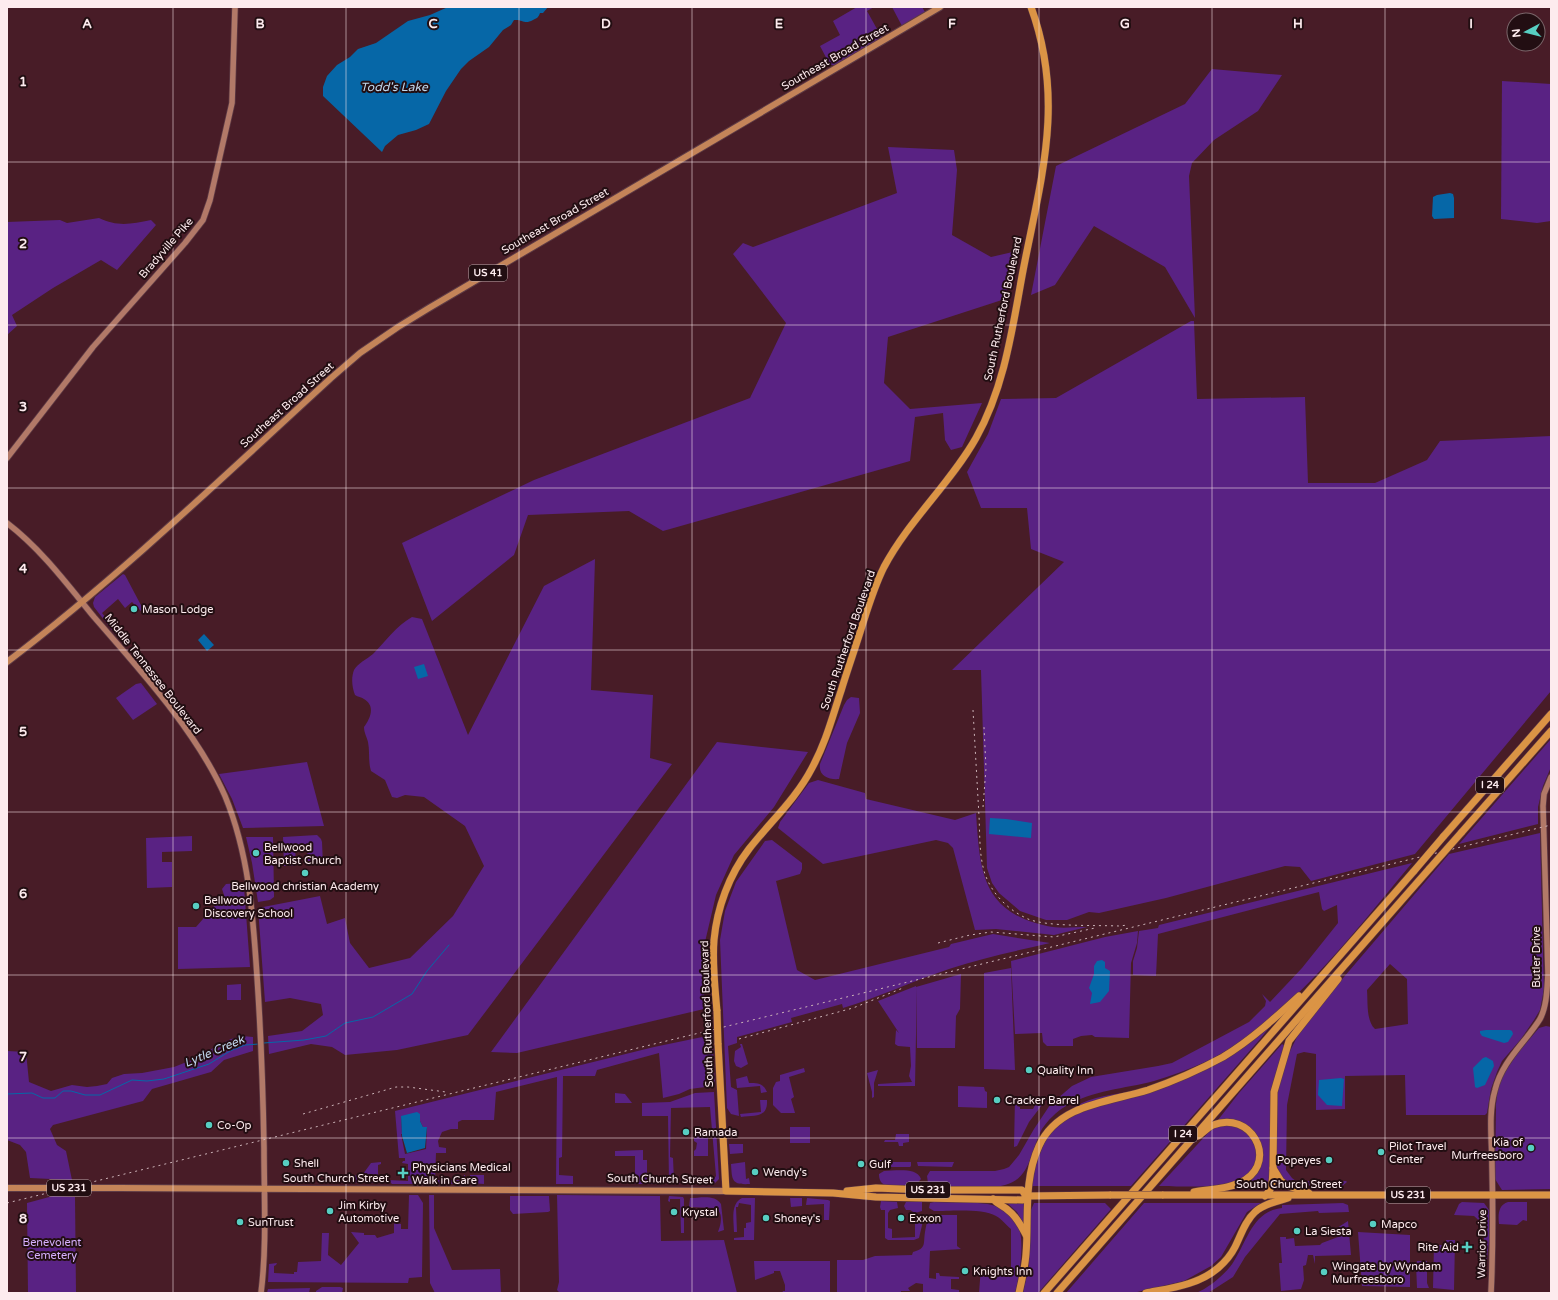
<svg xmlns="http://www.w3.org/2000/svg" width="1558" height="1300" viewBox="0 0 1558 1300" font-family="'Varela Round',sans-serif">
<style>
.green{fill:#592283;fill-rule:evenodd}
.water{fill:#0667a7}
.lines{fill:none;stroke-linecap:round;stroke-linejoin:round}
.stream{stroke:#0667a7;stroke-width:1}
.secondary-casing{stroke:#5e3b45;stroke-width:7}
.primary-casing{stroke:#5e3b45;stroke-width:8}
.highway-casing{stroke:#5e3b45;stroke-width:8}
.secondary{stroke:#b27968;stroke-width:5.5}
.primary{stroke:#c48459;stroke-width:6}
.highway{stroke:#db9445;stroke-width:7}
.rail{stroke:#ccb3b8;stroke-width:1;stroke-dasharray:2 4;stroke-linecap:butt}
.primary-bridge-casing{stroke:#5e3b45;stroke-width:8;stroke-linecap:butt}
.highway-bridge-casing{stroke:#5e3b45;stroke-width:8;stroke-linecap:butt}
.primary-bridge{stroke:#c48459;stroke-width:6}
.highway-bridge{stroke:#db9445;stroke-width:7}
.grid{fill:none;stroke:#fdebee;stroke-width:1;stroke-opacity:0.55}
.poi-dot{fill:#57cec2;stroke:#220e12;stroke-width:1.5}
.labels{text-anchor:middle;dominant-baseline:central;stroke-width:4;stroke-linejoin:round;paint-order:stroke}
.shield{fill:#220e12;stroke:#bba9ac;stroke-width:1}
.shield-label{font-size:10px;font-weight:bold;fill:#fdebee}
.street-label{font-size:11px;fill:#fdebee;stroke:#220e12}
.poi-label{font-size:11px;fill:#fdebee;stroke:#220e12;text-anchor:start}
.park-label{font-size:11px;fill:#d6b0fe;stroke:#220e12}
.water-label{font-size:12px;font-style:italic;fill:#c1d8ed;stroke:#220e12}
.grid-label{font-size:13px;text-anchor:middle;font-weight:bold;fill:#fdebee;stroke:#220e12;stroke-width:4;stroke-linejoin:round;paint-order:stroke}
</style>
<rect width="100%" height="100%" fill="#481c27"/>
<g class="green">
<path d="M857 7H874L867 11 882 38 836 65H830L820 46 840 35 833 21Z"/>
<path d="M892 7H922L925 12 902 26Z"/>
<path d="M1212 69 1282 75 1258 111 1214 140 1192 163 1189 176 1195 318 1165 267 1094 226 1055 285 1031 295 1056 166 1185 104Z"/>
<path d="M1502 81 1551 84V221L1537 223 1501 219Z"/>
<path d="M888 147 954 150 957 170 952 235 991 257 1017 251 1005 299 888 337 884 383 910 409 982 403 962 447 951 450 945 440 943 413 915 417 910 461 663 531 629 511 528 515 514 555 432 621 402 543 534 480 750 398 786 323 733 254 743 243 753 247 897 193Z"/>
<path d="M99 218C118 227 131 224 151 220L156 225 117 270 101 260 53 288 12 315 17 326 7 335V222L60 220 67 223Z"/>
<path d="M1191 321H1194L1197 399 1305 397 1308 483H1375L1427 460 1440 441 1551 436V691L1415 854 1311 881 1300 867 1285 866 1166 898 1099 913 1089 912 1067 920H1046L1020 911 999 893 992 883 987 868 981 670H952L1064 562 1031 549 1027 508H981L967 472 988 434 1001 399 1056 398Z"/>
<path d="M595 559 591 690 653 695 650 758 672 764 468 1035 397 1050 345 1055 332 1047 311 1044 269 1054 268 1036 302 1031 323 1015 321 1004 290 998 265 1002 258 908 320 896 327 924 345 918 350 943 369 968 410 958 453 916 484 866 465 826 424 797 405 795 397 798 392 797 385 780 371 771C368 762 370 752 368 742 367 737 364 733 364 727 370 719 376 706 364 699 361 697 358 697 355 695 352 687 351 678 354 670 358 663 367 659 373 654 386 641 396 626 412 617L422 619 468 735 544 586Z"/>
<path d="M123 574 125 575 143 609 141 611 132 602 125 608 118 599 102 613 117 632 115 634 94 607 93 603 95 597Z"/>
<path d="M141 683 157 704 133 720 116 698 136 684Z"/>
<path d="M851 697 859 698 860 713 847 743 839 779C829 780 818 776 820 764L844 705 847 700Z"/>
<path d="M1551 739V767L1543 786 1538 807V824L1459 844Z"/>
<path d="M717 742 808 752 774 807 734 855 716 895 705 942 704 1009 517 1053 491 1052Z"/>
<path d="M307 762 324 826 243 828 232 799 219 774Z"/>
<path d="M818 780 865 793 866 799 955 820 976 813C980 870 981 912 1047 926 1059 929 1074 927 1087 927L1054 935 996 929 975 930 953 848 948 843 936 840 823 864 778 828 780 822 809 783Z"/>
<path d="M1540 833 1544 989 1540 1010 1534 1020 1521 1039 1502 1061 1497 1072 1491 1089 1487 1113 1485 1115H1406L1405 1075 1345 1076V1109L1316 1110V1054L1304 1052 1297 1054 1287 1105 1286 1170 1292 1178 1296 1181H1346L1347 1182 1341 1187 1296 1185 1284 1181 1275 1165 1276 1097 1288 1055 1297 1037 1326 998 1449 854ZM1390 964 1407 979 1408 1024 1375 1029C1366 1021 1368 1002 1367 990Z"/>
<path d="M317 835 321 839 322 842 323 865H308L307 845 295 846 296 866H284L283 837Z"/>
<path d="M192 836V851L162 852V862H172V887L147 888 146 838Z"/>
<path d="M246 837H273L274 894V897L270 900 258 902 252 863Z"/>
<path d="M772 840 802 863V869L800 874 776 881 797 970 815 980 949 947 951 944 993 934 1050 943C1016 951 982 958 949 969 913 981 879 997 843 1008L842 1004 791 1018 792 1022 737 1037V1043L728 1046 731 1087 737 1090 739 1116 731 1114 727 1108 720 940 725 911 736 882 765 841Z"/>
<path d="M1412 863C1355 931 1285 1025 1203 1063 1187 1070 1171 1076 1154 1081 1124 1089 1093 1090 1066 1106 1056 1112 1048 1120 1042 1129 1031 1149 1031 1179 1005 1185 996 1188 986 1187 977 1187 963 1186 949 1186 934 1187L928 1183 927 1176 930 1171H995L1004 1169 1009 1167 1019 1155 1034 1129 1050 1105 1072 1086 1091 1077 1158 1066 1172 1063 1249 1022 1265 1006 1266 1001 1262 994 1270 1002 1302 968 1338 923 1337 905 1324 911 1322 909 1319 892 1158 934 1156 976 1133 975V961L1137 948 1139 931 1158 928 1159 925Z"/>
<path d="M241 883 244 887 250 967 178 969V927H196L224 895 222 889 226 884Z"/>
<path d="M1138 931 1137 943 1131 963 1129 1038 1095 1037 1092 1035 1081 1036 1073 1039V1046H1047L1043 1042 1042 1033 1015 1034 1011 961 1105 937Z"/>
<path d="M1011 968 1015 1070 984 1069V973Z"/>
<path d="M961 974 960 1009 956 1016 955 1048H917L916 987Z"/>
<path d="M241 984V1000H227V985Z"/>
<path d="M916 986V1035H900H916L915 1086H878V1084L912 1082 909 1076 911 1066 910 1047 898 1046 895 1044 896 1030 899 1033 878 1001Z"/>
<path d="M1546 1026 1551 1027V1189L1502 1190 1495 1179 1496 1104 1498 1088 1503 1075 1517 1054 1539 1028Z"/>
<path d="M1266 1028 1268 1029 1261 1038 1131 1186H1031C1038 1148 1056 1108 1096 1098 1116 1093 1137 1092 1156 1086 1170 1082 1195 1073 1207 1066 1228 1055 1247 1040 1266 1028Z"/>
<path d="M712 1035 715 1085 713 1086 690 1089 679 1094 663 1098 659 1053 597 1070 595 1076H563L562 1157 559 1158V1175L573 1176V1184H556L557 1077 496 1092 494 1120H462L458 1122V1129H451L442 1132 438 1141 439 1147 446 1148V1153H436L435 1180H463L464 1175H465V1184H392L388 1180 408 1181V1164L402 1163 403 1161H405V1158H399L395 1111 654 1047ZM401 1116 420 1121 423 1127 427 1128 426 1149 405 1154 401 1134H402Z"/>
<path d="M242 1036 253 1037V1051L224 1060 211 1072 152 1089 143 1101 53 1125 50 1129 57 1145 66 1151 72 1180 30 1178 26 1152 20 1145 7 1140V1051L26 1052 29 1082 51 1091 72 1085 87 1087 97 1086 107 1084 112 1078 124 1074 142 1073 174 1067 199 1057 213 1048 231 1039Z"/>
<path d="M740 1044H742L748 1064 741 1068 736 1066 734 1061 735 1051 741 1047Z"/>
<path d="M1282 1044 1285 1046 1277 1069 1270 1099V1183L1268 1187H1241V1186L1262 1155C1249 1132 1249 1117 1219 1121L1218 1120 1239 1093Z"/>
<path d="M804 1068 805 1072 789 1077 794 1097 791 1099 795 1113H781L773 1105V1088L776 1082 780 1081V1075Z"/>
<path d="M878 1070 874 1083V1097L872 1098V1092L867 1073Z"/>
<path d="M747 1076 749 1083C758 1083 763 1083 767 1092L761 1093 760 1086 737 1088 736 1079Z"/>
<path d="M958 1086 984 1087 985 1091 987 1092V1108L958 1107Z"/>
<path d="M714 1092 719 1179 714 1184H710L716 1176 710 1107 671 1108 670 1157 673 1158 674 1181H678L680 1184H669L668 1116H642V1103L670 1102 695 1093Z"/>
<path d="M615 1093 625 1094 632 1103H615Z"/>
<path d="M1040 1096 1042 1105 1029 1122 1017 1146 1014 1147 1015 1097H1017V1106L1020 1107V1109H1033Z"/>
<path d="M760 1100H767C768 1118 755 1115 741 1117L740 1114 761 1112Z"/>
<path d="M1229 1124C1244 1129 1250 1133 1255 1147 1257 1152 1256 1155 1256 1160 1252 1193 1183 1186 1159 1186L1208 1133 1216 1127Z"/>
<rect x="790" y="1127" width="20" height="16"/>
<path d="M896 1134H909V1142L903 1143V1146H899L898 1142H884L885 1140H895Z"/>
<path d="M706 1135 708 1137V1156H694V1151L696 1149 697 1143 694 1141V1136Z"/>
<path d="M729 1144H743V1153L730 1154Z"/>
<path d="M643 1150V1160H647V1179L663 1180V1184H635V1156H615V1151Z"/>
<path d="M879 1160H882V1162H911V1166L910 1167H882L880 1165Z"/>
<path d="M381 1162V1164L378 1165V1175L381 1176 382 1180 380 1183 333 1182V1181H343L344 1178 363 1174 371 1163Z"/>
<path d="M745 1162 746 1179 749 1178 750 1184C732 1185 732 1181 731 1164Z"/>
<path d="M917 1162H954L952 1167 918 1166Z"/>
<path d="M884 1171C895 1171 917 1167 921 1179L916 1185H885C880 1183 879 1178 879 1174Z"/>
<path d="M470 1175H484V1184L470 1183Z"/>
<path d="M409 1195H418L423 1203 422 1277 409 1278 408 1283 268 1282 269 1264 277 1263 276 1265 274 1266V1273L294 1274V1272H297L298 1262 321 1261 322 1233H329L328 1255 341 1265 359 1243 351 1232 364 1233V1235H375L377 1238 394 1233V1223L401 1224V1229H408Z"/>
<path d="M429 1195H434V1228L452 1270 500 1269 501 1293H435L430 1283Z"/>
<path d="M557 1195 660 1196 661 1241 724 1240 737 1293H560L557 1290 559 1282Z"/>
<path d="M53 1196 75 1197 76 1293H28L27 1203Z"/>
<path d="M510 1196H549L550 1211 548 1212 513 1214 510 1210Z"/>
<path d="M669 1196 683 1197 684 1199V1233H681L680 1199H670V1202L668 1201Z"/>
<path d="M690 1198C700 1198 715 1194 721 1204L724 1230 718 1232C721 1225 724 1212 715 1208L689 1207Z"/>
<path d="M742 1198H755L754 1240H734V1238L744 1237V1228H746V1223L751 1222V1205L739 1203 738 1207H736L737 1232H734C734 1220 730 1204 742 1198Z"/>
<path d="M790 1198H802V1206L791 1207Z"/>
<path d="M807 1198 828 1200 830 1201 829 1220H824V1204L806 1205Z"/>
<path d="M881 1201 897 1202 898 1208 890 1210 888 1213V1228L892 1229V1238L915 1237V1220L917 1218 924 1217 919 1238 914 1240H888L885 1238V1210H881L880 1207Z"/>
<path d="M906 1202H922V1211L915 1213 910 1210H906L904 1206Z"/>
<path d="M934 1202C953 1203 974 1201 992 1205 1004 1208 1017 1220 1020 1232 1024 1247 1019 1279 1015 1293H979L981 1267 1011 1269V1229C1006 1225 1002 1219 996 1216 983 1208 950 1211 934 1211L929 1208 930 1203Z"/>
<path d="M1006 1202H1024V1224L1017 1212Z"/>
<path d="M1462 1202 1484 1203 1489 1210V1241L1487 1259H1484V1225L1474 1216 1454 1215 1459 1204Z"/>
<path d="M1508 1202H1527V1221L1523 1220 1517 1225 1499 1224C1498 1215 1498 1205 1508 1202Z"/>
<path d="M1034 1203H1105L1111 1209 1038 1293H1023L1029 1266 1030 1212Z"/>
<path d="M1144 1203H1261L1247 1212 1221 1257 1211 1266 1184 1281 1133 1293H1066Z"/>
<path d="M1343 1203 1348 1205 1349 1212 1319 1213 1318 1211 1280 1214 1245 1257 1233 1277 1208 1293H1196C1209 1288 1227 1273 1234 1261 1247 1241 1253 1211 1282 1208V1205Z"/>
<path d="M930 1215H957V1246L961 1249 930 1251 929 1278 936 1279V1273H939L940 1276 959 1277V1279H951V1289L959 1290V1293H923V1284L916 1283 908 1288 910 1291H901V1293H837V1260H863L875 1256 912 1255 913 1252C927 1248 923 1244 925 1232 926 1226 927 1220 930 1215Z"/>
<path d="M1348 1221 1351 1255 1315 1256V1264L1313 1255H1308L1306 1265 1303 1266 1304 1280 1301 1289 1281 1291 1279 1263H1282L1280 1237H1286V1239L1294 1238 1295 1246 1320 1245 1322 1243 1338 1237 1337 1228Z"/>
<path d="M1358 1232 1410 1235V1287L1362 1286Z"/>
<path d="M1446 1240H1455L1454 1290 1433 1288 1434 1245H1446Z"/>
<path d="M754 1261H830V1292L782 1293 783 1291H785V1285L780 1271H774V1273L755 1280Z"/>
<path d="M1417 1261H1427V1283L1429 1288H1417L1416 1264Z"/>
<path d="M322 1287H340L343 1288 342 1293H316V1291Z"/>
<path d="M310 1288 309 1293H267L268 1289Z"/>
</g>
<g class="water">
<path d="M448 7H548L543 13H540C538 18 537 18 533 20 524 25 523 19 514 20L511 25 503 30 489 47 469 61 461 69 446 91 429 124 416 130 398 135 385 146 382 152 323 96V87L327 76 337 65 350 57 358 49 376 43 408 21 430 15Z"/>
<path d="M1450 193 1453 194 1454 198V218L1434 219 1432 216 1433 197 1437 195Z"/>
<path d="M204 634 214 645 207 651 198 640Z"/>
<path d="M424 664 428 676 418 679 414 667Z"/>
<path d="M990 818 1006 819 1032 823 1031 838 989 834Z"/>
<path d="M1102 960 1105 962V968L1110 971 1109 991 1100 1002 1090 1004 1092 993 1089 988 1094 974V966L1097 961Z"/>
<path d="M1486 1030H1510L1512 1031 1513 1034 1508 1042 1504 1043 1482 1036 1480 1033V1031Z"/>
<path d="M1486 1057 1493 1061 1494 1066 1485 1085 1477 1088 1475 1087 1473 1068 1483 1058Z"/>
<path d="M1341 1078 1344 1079 1342 1106 1327 1105 1318 1095 1319 1080Z"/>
<path d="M417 1112 420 1114V1121L423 1127H427L425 1148 407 1153 402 1136 401 1116Z"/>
</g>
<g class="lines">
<g class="stream">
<path d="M264 1043 304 1040 326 1036 345 1023 373 1017 412 994 427 971 449 945"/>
<path d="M7 1094 32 1093 43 1098H55L63 1091H71L85 1095H100L132 1080 147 1081 164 1079 209 1064 230 1051 245 1045 259 1044"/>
</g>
<defs>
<g id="secondary">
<path d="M7 458 93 347 185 243 203 220 210 200 232 103 235 7"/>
<path d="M7 523C41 549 67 584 94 617 140 670 197 732 225 796 249 854 253 915 257 976 261 1034 263 1090 264 1148 264 1196 267 1245 261 1293"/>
<path d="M1491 1293C1493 1251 1493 1208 1492 1166 1492 1141 1488 1114 1495 1090 1502 1061 1525 1043 1540 1019 1547 1006 1547 988 1548 974L1543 806 1544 794 1551 777"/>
</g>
<g id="primary">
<path d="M7 662C121 575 225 475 331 378L360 353 398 327 429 308 940 7"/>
<path d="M7 1188H19"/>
<path d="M119 1188 726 1191"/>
</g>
<g id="highway">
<path d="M1461 833 1551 731"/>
<path d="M1443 837 1551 714"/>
<path d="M717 1011C715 988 712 964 714 940 717 908 729 875 749 849 770 822 796 799 812 768 826 742 832 718 841 691 848 668 856 646 863 623 869 604 875 585 884 567 909 520 950 484 976 438 1004 388 1012 331 1022 276 1040 181 1066 103 1031 7"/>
<path d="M718 1043 726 1191 833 1193 876 1197 1023 1200 1026 1196"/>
<path d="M847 1191 876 1188 925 1190H1022L1026 1196"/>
<path d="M1194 1192C1210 1189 1231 1189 1245 1180 1278 1159 1250 1110 1213 1125 1208 1127 1203 1133 1198 1136"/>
<path d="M1309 1193 1288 1186 1281 1181 1273 1168 1274 1092 1289 1041 1338 979"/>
<path d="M1162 1195H1551"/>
<path d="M1026 1196 1111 1195"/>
<path d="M1265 1196C1274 1188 1272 1179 1273 1168"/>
<path d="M993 1199C998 1205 1004 1206 1009 1211 1017 1217 1021 1226 1026 1235"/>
<path d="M1019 1293C1022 1280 1025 1267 1026 1254 1029 1218 1023 1181 1039 1146 1058 1104 1109 1102 1148 1090 1174 1081 1199 1070 1223 1057 1251 1040 1275 1018 1299 996"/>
<path d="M1044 1293 1414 871"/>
<path d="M1057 1293 1430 868"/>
<path d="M1146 1293C1171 1288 1198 1285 1218 1268 1225 1262 1231 1255 1235 1247 1241 1235 1245 1221 1255 1212 1263 1204 1278 1201 1288 1198"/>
</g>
</defs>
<use href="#secondary" class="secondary-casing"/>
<use href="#primary" class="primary-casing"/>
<use href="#highway" class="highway-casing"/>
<use href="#secondary" class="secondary"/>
<use href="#primary" class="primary"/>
<use href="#highway" class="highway"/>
<g class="rail">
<path d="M973 710C975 745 977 781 979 816 980 835 979 856 985 874 992 894 1008 910 1028 919 1048 927 1095 925 1119 926L1128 925"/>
<path d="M983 807 986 768 984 727"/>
<path d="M938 943 970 935 991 932 1054 937 1095 928"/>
<path d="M739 1039 853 1008 903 988"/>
<path d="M303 1114 396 1087H408L446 1092"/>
<path d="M7 1203 433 1098 1551 825"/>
</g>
<defs>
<path id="primary-bridge" d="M19 1188H119"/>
<g id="highway-bridge">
<path d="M1430 868 1461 833"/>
<path d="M1414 871 1443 837"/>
<path d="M717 1011 718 1043"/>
<path d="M1111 1195H1162"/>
</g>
</defs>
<use href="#primary-bridge" class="primary-bridge-casing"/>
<use href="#highway-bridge" class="highway-bridge-casing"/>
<use href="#primary-bridge" class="primary-bridge"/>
<use href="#highway-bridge" class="highway-bridge"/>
</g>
<path class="grid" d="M173 7V1293M346 7V1293M519 7V1293M692 7V1293M866 7V1293M1039 7V1293M1212 7V1293M1385 7V1293M7 162H1551M7 325H1551M7 488H1551M7 650H1551M7 812H1551M7 975H1551M7 1138H1551"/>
<g class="poi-dot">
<circle cx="134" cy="609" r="4"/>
<circle cx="256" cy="853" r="4"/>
<circle cx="305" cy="873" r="4"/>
<circle cx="196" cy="906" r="4"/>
<circle cx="1029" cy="1070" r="4"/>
<circle cx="997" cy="1100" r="4"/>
<circle cx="209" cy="1125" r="4"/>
<circle cx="686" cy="1132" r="4"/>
<circle cx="1531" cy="1148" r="4"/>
<circle cx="1381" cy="1152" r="4"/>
<circle cx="1329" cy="1160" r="4"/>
<circle cx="286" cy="1163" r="4"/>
<circle cx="861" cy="1164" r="4"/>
<circle cx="755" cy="1172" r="4"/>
<path d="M401 1167h4v4h4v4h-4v4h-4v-4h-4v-4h4z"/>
<circle cx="330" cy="1211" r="4"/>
<circle cx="674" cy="1212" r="4"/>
<circle cx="766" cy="1218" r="4"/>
<circle cx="901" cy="1218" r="4"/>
<circle cx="240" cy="1222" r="4"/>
<circle cx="1373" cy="1224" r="4"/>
<circle cx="1297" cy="1231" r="4"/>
<path d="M1465 1241h4v4h4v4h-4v4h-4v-4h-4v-4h4z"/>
<circle cx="965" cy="1271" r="4"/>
<circle cx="1324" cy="1272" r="4"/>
</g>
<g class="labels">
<g class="shield">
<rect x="469" y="265" width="38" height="16" rx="3"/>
<rect x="1476" y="777" width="28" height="16" rx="3"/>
<rect x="1169" y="1126" width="28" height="16" rx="3"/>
<rect x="47" y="1180" width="44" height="16" rx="3"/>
<rect x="906" y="1182" width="44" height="16" rx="3"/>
<rect x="1386" y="1187" width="44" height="16" rx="3"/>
</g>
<g class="shield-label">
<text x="488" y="273">US 41</text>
<text x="1490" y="785">I 24</text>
<text x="1183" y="1134">I 24</text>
<text x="69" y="1188">US 231</text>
<text x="928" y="1190">US 231</text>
<text x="1408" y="1195">US 231</text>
</g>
<g class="street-label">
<text transform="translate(835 57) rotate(-30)">Southeast Broad Street</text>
<text transform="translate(555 221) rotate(-30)">Southeast Broad Street</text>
<text transform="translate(166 248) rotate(-49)">Bradyville Pike</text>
<text transform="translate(1003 309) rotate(-78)">South Rutherford Boulevard</text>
<text transform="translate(287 405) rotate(-42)">Southeast Broad Street</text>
<text transform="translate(848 640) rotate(-71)">South Rutherford Boulevard</text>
<text transform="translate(153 674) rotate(52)">Middle Tennessee Boulevard</text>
<text transform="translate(1536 957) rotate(-90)">Butler Drive</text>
<text transform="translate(707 1014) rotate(-92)">South Rutherford Boulevard</text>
<text x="336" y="1178">South Church Street</text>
<text transform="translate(660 1179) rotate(1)">South Church Street</text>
<text x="1289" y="1184">South Church Street</text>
<text transform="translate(1482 1244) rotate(-89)">Warrior Drive</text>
</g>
<g class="poi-label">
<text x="142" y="609">Mason Lodge</text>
<text x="264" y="847">Bellwood<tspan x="264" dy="13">Baptist Church</tspan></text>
<text x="305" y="886" text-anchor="middle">Bellwood christian Academy</text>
<text x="204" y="900">Bellwood<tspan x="204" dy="13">Discovery School</tspan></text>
<text x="1037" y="1070">Quality Inn</text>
<text x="1005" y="1100">Cracker Barrel</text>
<text x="217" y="1125">Co-Op</text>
<text x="694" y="1132">Ramada</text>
<text x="1523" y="1142" text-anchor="end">Kia of<tspan x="1523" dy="13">Murfreesboro</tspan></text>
<text x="1389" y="1146">Pilot Travel<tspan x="1389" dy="13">Center</tspan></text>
<text x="1321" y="1160" text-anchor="end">Popeyes</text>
<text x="294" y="1163">Shell</text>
<text x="869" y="1164">Gulf</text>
<text x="412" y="1167">Physicians Medical<tspan x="412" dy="13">Walk in Care</tspan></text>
<text x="763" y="1172">Wendy's</text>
<text x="338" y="1205">Jim Kirby<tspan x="338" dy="13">Automotive</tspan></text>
<text x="682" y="1212">Krystal</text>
<text x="774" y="1218">Shoney's</text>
<text x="909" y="1218">Exxon</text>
<text x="248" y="1222">SunTrust</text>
<text x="1381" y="1224">Mapco</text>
<text x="1305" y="1231">La Siesta</text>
<text x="1459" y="1247" text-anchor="end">Rite Aid</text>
<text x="1332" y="1266">Wingate by Wyndam<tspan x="1332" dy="13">Murfreesboro</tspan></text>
<text x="973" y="1271">Knights Inn</text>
</g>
<g class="park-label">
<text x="52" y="1242">Benevolent<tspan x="52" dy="13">Cemetery</tspan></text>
</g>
<g class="water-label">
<text x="394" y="87">Todd's Lake</text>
<text transform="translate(214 1051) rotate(-23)">Lytle Creek</text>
</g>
</g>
<g class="grid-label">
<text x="87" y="28">A</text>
<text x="260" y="28">B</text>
<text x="433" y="28">C</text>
<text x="606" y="28">D</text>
<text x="779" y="28">E</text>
<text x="952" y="28">F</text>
<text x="1125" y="28">G</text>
<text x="1298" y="28">H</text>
<text x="1471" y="28">I</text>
<text x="23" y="86">1</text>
<text x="23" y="248">2</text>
<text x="23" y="411">3</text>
<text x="23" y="573">4</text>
<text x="23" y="736">5</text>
<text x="23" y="898">6</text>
<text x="23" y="1061">7</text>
<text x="23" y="1223">8</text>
</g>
<rect width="1558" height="1300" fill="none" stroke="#fdebee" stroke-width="16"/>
<g transform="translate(1526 32) rotate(263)"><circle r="19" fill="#220e12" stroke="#7a666a"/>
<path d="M0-3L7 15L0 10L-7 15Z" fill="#57cec2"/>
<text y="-6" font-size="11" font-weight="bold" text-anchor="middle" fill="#fdebee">N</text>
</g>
</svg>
